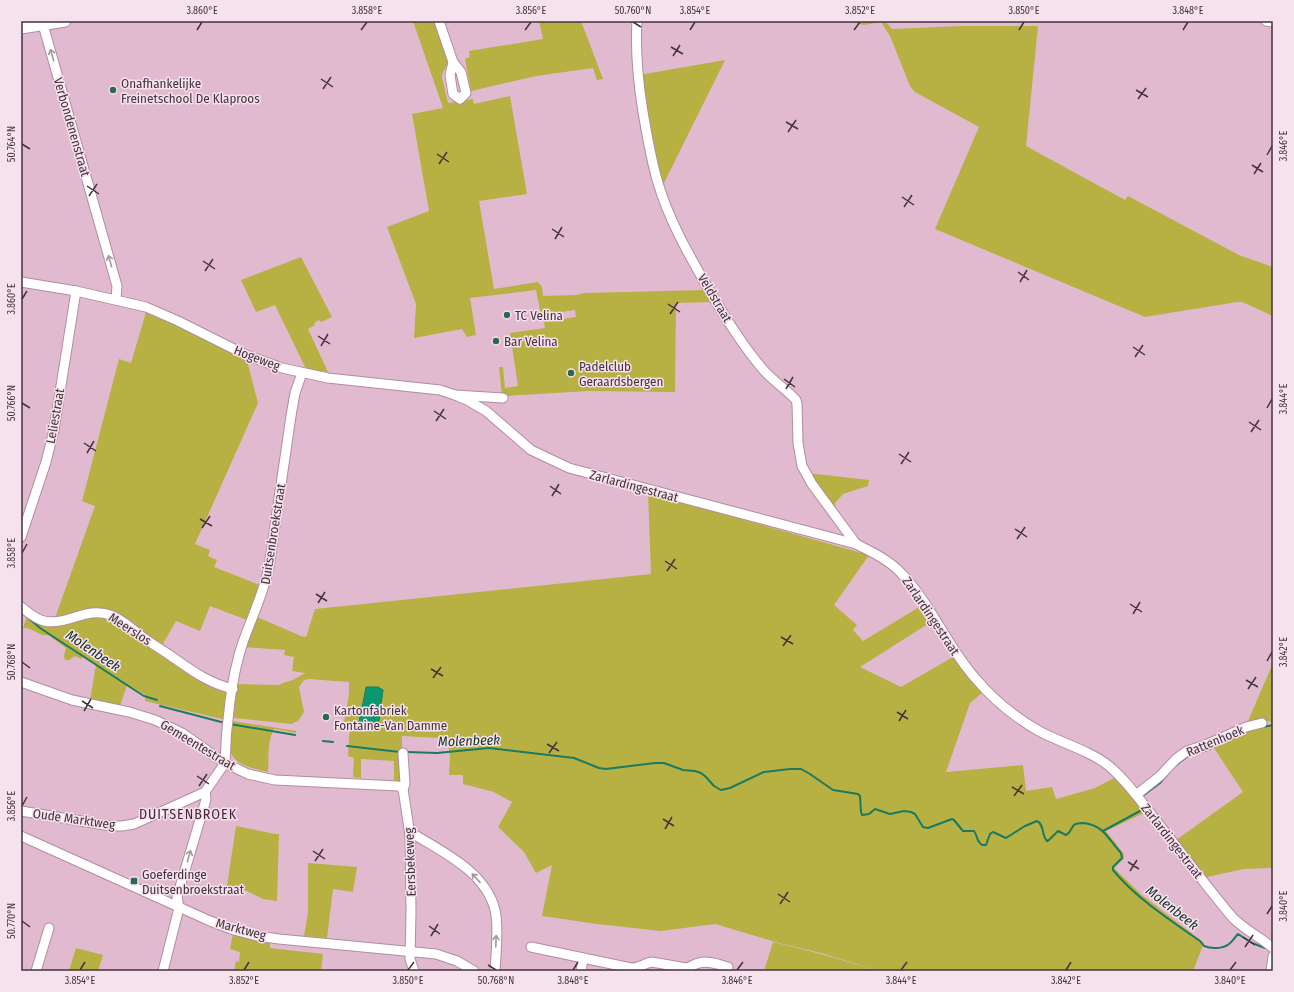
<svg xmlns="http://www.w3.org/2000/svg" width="1294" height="992" viewBox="0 0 1294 992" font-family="'Fira Sans Condensed',sans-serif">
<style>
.green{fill:#b7b042;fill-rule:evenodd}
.water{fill:#0a986f;stroke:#1b7a60}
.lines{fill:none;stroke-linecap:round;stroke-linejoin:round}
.stream{stroke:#1b7a60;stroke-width:2}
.minor-casing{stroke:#b28ca0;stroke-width:11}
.major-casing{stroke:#b28ca0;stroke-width:13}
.minor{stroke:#fff;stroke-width:9}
.major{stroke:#fff;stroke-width:11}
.oneway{stroke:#a1999e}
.ticks{fill:none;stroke:#43333c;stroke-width:1.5}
.poi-dot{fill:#2c6750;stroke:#f6e2ec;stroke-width:1.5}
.labels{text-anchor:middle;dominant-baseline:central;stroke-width:3;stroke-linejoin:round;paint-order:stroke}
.poi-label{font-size:13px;fill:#43333c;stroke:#f6e2ec;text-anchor:start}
.street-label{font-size:13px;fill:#43333c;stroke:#f6e2ec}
.water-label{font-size:14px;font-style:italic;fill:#162f25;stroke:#f6e2ec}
.neighbourhood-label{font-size:14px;letter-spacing:1px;fill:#462739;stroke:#f6e2ec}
.neatline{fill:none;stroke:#43333c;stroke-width:1.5}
.ticks-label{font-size:10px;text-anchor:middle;fill:#43333c}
</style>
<rect width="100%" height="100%" fill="#e2bacf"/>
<g class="green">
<path d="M413 21H435L449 62 443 72 442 77 448 103 473 99 474 104 510 96 527 194 479 201 494 289 538 282 542 287 543 296 577 295 584 293 705 290 713 302 676 303 675 392 588 391 502 396 499 367H503L505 388 518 386 510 333 545 328 544 322 576 317 575 310 541 315 536 290 470 298 476 335 467 337 462 329 414 338 416 304 387 227 429 211 412 114 443 108Z"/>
<path d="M539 21H581L603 79 597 80 593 68 536 76 471 91 465 59 470 57 469 51 543 39Z"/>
<path d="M846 21H885L892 29 963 26H1038L1026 146 1125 200 1128 196 1239 255 1273 267V316L1242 302H1237L1145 317 935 229 979 127 915 92 910 86 890 36 881 22 864 25Z"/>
<path d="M725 60 663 185 664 199 639 75Z"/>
<path d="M301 257 332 317 321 322 319 320 314 323 315 325 308 329 328 372 306 369 275 305 256 312 241 280Z"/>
<path d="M146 312 181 327 247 361 258 403 195 544 210 550 208 556 217 560 214 567 260 585 247 620 210 606 200 631 176 621 161 647 118 617 71 614 55 618 95 506 82 501 119 359 131 363Z"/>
<path d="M807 473 869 480 868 486 843 494 835 503 834 512Z"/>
<path d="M648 493 869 555 834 605 857 625 853 630 863 641 921 606 931 622 860 667 901 687 953 657 967 676 982 693 970 703 946 772 1023 765 1026 791 1052 787 1056 799 1095 788 1116 777 1144 813 1106 831 1124 854V859L1114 868 1142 895 1204 943 1193 971H876V970L821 953 779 943 715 924 661 931 597 924 542 916 552 865 536 873 524 852 498 827 512 802 494 792 463 784V775H449L450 757 448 743 459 742 458 739 402 736V746L401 749 404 781H394V761L361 759V778L353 777 354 758 348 756 350 723 344 722 349 694V682L309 679 304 680 299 687 304 712 298 721 291 724 234 718 236 684 279 685 283 683 293 680 305 673 292 671 294 657 284 655 285 650 244 647 257 617 301 636 306 637 315 609 651 574ZM366 687 382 701 379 721 363 703Z"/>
<path d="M93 614 109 619 225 691 227 694 226 720 145 701 146 695 127 685 120 706 90 700 96 665 83 656 81 659 75 656 69 660H65L64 656 66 648 48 635C39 637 33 627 23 628L27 616 32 619Z"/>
<path d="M1273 663V868H1270L1244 869 1207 877 1176 840 1243 792 1212 745C1226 739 1258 719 1272 727L1270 721 1253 723 1248 721Z"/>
<path d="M233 721 296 731V733L274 729C267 742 269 757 268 772 255 769 232 765 230 749 229 740 232 729 233 721Z"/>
<path d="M236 826 275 834H279L277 901 263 899 247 891 227 886Z"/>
<path d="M308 863 357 867 353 892 333 889 327 938 304 936 308 913Z"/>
<path d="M233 934 270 943V948L323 954 321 971H234L236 961 239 962 240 952 230 949Z"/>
<path d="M773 942 821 954 876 970 764 971Z"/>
<path d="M76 948 103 955 98 971H69Z"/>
</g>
<path class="water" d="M366 687H378L383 690 379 721 371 731C353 732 361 714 363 703 364 698 365 692 366 687Z"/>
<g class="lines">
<g class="stream">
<path d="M26 616 40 628 133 689 144 696 157 700"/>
<path d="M160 706 225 723"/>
<path d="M230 724 295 735"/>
<path d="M1262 727 1273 725"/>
<path d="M323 741 333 742"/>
<path d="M347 746 400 752"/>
<path d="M407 752 437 753 489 748 574 758 599 768 606 769 655 763H664L683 770 695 771 701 773 706 777 714 786 721 790 730 788 764 772 790 769H801L810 774 833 790 858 794 860 796 861 812 862 815 869 814 875 809 890 814 904 811 911 812 915 814 923 827 928 828 952 819 954 820 963 831H974C978 836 976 841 982 845H986L990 834 993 832 1006 838 1025 826 1037 821C1045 825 1041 835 1047 841L1049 840 1058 831 1066 835C1071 833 1070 829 1074 825 1076 823 1080 823 1083 823 1104 825 1108 839 1121 853L1122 858 1113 867V870C1137 899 1170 920 1200 941L1204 946C1211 949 1223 949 1229 944 1233 941 1235 937 1238 934L1252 943 1265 948"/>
<path d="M1176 765 1191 754 1205 751 1221 743"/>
<path d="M1144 795 1160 783 1170 771"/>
<path d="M1103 831 1140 811"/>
</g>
<defs>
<g id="minor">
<path d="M42 21 117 286 116 299"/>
<path d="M439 21 453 62 461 72 466 93 460 99 453 94 450 75 453 62"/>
<path d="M637 21C635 52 638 81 643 112 647 135 651 160 658 183 668 217 686 250 704 281 721 311 739 341 761 367 771 380 785 388 796 400L797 404 798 443 802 466 812 484 856 544"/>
<path d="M1266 21 1273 22"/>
<path d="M21 282 76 291 146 307 178 321 246 355 282 368 328 378 440 390 455 395 503 398"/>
<path d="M455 395 467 400 486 411 531 450 569 468 856 544C872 552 889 560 901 573 932 605 947 647 976 679 993 699 1016 718 1039 731 1061 743 1089 750 1109 766 1128 782 1143 804 1158 823 1183 855 1207 887 1233 918 1245 930 1260 937 1273 948"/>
<path d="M21 537 46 462 54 430 76 291"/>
<path d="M21 607C28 612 35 619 44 621 67 626 87 606 110 615 122 619 131 628 140 635 150 643 161 649 171 656 191 670 208 683 233 689"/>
<path d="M21 682 72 700 129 712 155 720 182 733 225 763 248 774 275 780 398 786 403 789"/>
<path d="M403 753 405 784 403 789 410 835 411 912 410 959 414 971"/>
<path d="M225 763C226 727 231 679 242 645 251 619 263 595 269 567L291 416 295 393 302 373"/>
<path d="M1136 795 1160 776 1176 759 1187 751 1205 745 1246 727 1262 723"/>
<path d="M21 811 111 826H122L134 824 205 792 225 763"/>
<path d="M410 835H415C445 853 486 873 495 910 499 926 496 954 495 971"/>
<path d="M21 836 210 921 234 930 257 936 279 939 436 954 457 961 474 971"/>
<path d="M531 947 631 968C639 968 645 963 652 962L686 968C691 967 694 964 699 963 708 960 720 965 728 967"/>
<path d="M36 971 49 928"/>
<path d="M163 971 179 908 177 897 205 803 206 799 205 792"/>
<path d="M581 971 583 959"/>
<path d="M1271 971 1273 956"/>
</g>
<path id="major" d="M21 28 65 21"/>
</defs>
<use href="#minor" class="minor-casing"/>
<use href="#major" class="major-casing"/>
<use href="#minor" class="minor"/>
<use href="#major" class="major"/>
</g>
<defs><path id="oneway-shaft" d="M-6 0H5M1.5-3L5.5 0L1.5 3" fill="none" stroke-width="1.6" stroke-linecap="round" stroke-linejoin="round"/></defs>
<g class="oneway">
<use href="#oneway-shaft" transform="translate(52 55) rotate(-106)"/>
<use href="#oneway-shaft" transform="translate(110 261) rotate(-106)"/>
<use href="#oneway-shaft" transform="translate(189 856) rotate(-74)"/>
<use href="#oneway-shaft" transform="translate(476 878) rotate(-133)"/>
<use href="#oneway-shaft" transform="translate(496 941) rotate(-88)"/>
</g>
<path class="ticks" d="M633 22 641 27M197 30 202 22M361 30 367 22M525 30 531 22M690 30 695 22M854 30 860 22M1019 30 1024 22M1183 30 1188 22M671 47 683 54M673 56 680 45M321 79 333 87M323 89 331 77M1136 90 1148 97M1138 99 1146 88M786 122 798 129M788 132 796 120M22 144 30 149M437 154 449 162M1267 155 1272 146M439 164 447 152M1252 165 1263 172M1254 174 1261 163M87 186 99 194M89 196 97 184M902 197 914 205M904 207 912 195M552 229 564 237M555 239 562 227M203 261 215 269M205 271 213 259M1018 272 1029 280M1020 282 1027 270M22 299 27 291M668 304 680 312M670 314 678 302M318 336 330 344M321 346 328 334M1133 347 1145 355M1135 357 1143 345M784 379 795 387M786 389 793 377M22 403 30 408M1267 408 1272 399M434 411 446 419M436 421 444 409M1249 422 1261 430M1251 432 1259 420M84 443 96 451M87 453 94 441M899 454 911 462M901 464 909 452M550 486 561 494M552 496 559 484M200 519 212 526M202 528 210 516M1015 529 1027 537M1017 539 1025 527M22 553 27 544M665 561 677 569M667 571 675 559M316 594 327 601M318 603 325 592M1130 604 1142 612M1133 614 1140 602M781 637 793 644M783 646 791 635M1267 661 1272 652M22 662 30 668M431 669 443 676M433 678 441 667M1246 680 1258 687M1248 689 1256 677M82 701 93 708M84 711 91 699M897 712 908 719M899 721 906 710M547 744 559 751M549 753 557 742M197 776 209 784M199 786 207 774M1012 787 1024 794M1014 796 1022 785M22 806 27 797M663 819 674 826M665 829 672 817M313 851 325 859M315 861 323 849M1128 862 1139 869M1130 871 1137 860M778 894 790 902M780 904 788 892M1267 914 1272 906M22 921 30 927M429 926 440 934M431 936 438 924M1243 937 1255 945M1245 947 1253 935M488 965 496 970M80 970 85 962M244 970 249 962M408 970 414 962M573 970 578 962M737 970 743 962M901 970 907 962M1066 970 1071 962M1230 970 1236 962"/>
<g class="poi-dot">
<circle cx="113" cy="90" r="4"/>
<circle cx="507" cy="315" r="4"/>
<circle cx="496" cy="341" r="4"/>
<circle cx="571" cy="373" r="4"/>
<circle cx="326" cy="717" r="4"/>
<rect x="130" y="877" width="8" height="8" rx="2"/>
</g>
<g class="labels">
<g class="poi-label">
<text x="121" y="83">Onafhankelijke<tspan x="121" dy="15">Freinetschool De Klaproos</tspan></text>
<text x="515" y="315">TC Velina</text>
<text x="504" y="341">Bar Velina</text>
<text x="579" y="366">Padelclub<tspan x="579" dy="15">Geraardsbergen</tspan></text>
<text x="334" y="710">Kartonfabriek<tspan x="334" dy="15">Fontaine-Van Damme</tspan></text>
<text x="142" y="874">Goeferdinge<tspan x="142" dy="15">Duitsenbroekstraat</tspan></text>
</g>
<g class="street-label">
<text transform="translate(72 127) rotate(74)">Verbondenenstraat</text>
<text transform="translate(715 298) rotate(59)">Veldstraat</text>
<text transform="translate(257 358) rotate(21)">Hogeweg</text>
<text transform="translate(55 416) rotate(-80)">Leliestraat</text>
<text transform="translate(634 486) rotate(15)">Zarlardingestraat</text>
<text transform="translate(273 534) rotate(-81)">Duitsenbroekstraat</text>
<text transform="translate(931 616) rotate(56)">Zarlardingestraat</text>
<text transform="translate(130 629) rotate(33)">Meerslos</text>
<text transform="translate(1215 741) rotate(-23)">Rattenhoek</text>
<text transform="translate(198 745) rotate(31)">Gemeentestraat</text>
<text transform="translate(74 819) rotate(8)">Oude Marktweg</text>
<text transform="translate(1172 841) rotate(52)">Zarlardingestraat</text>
<text transform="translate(410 862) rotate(-92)">Eersbekeweg</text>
<text transform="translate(241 929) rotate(15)">Marktweg</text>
</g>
<g class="water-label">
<text transform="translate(93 651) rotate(34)">Molenbeek</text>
<text transform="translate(469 741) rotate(-2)">Molenbeek</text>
<text transform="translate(1172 908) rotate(38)">Molenbeek</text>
</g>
<g class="neighbourhood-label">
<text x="188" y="814">DUITSENBROEK</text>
</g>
</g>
<rect width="1294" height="992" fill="none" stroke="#f6e2ec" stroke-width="44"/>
<rect x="22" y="22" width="1250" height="948" class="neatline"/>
<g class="ticks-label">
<text x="202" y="14">3.860°E</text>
<text x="367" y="14">3.858°E</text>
<text x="531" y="14">3.856°E</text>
<text x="633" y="14">50.760°N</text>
<text x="695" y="14">3.854°E</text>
<text x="860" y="14">3.852°E</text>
<text x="1024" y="14">3.850°E</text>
<text x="1188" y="14">3.848°E</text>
<text transform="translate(11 144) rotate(-90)" y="4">50.764°N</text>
<text transform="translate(1283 146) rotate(-90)" y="4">3.846°E</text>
<text transform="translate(11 299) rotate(-90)" y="4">3.860°E</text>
<text transform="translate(1283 399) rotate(-90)" y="4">3.844°E</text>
<text transform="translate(11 403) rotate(-90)" y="4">50.766°N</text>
<text transform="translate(11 553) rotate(-90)" y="4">3.858°E</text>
<text transform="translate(1283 652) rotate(-90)" y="4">3.842°E</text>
<text transform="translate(11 662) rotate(-90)" y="4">50.768°N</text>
<text transform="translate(11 806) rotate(-90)" y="4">3.856°E</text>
<text transform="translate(1283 906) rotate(-90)" y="4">3.840°E</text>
<text transform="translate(11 921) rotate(-90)" y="4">50.770°N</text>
<text x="80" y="984">3.854°E</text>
<text x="244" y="984">3.852°E</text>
<text x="408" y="984">3.850°E</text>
<text x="496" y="984">50.768°N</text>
<text x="573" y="984">3.848°E</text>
<text x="737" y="984">3.846°E</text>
<text x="901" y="984">3.844°E</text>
<text x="1066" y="984">3.842°E</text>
<text x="1230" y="984">3.840°E</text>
</g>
</svg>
